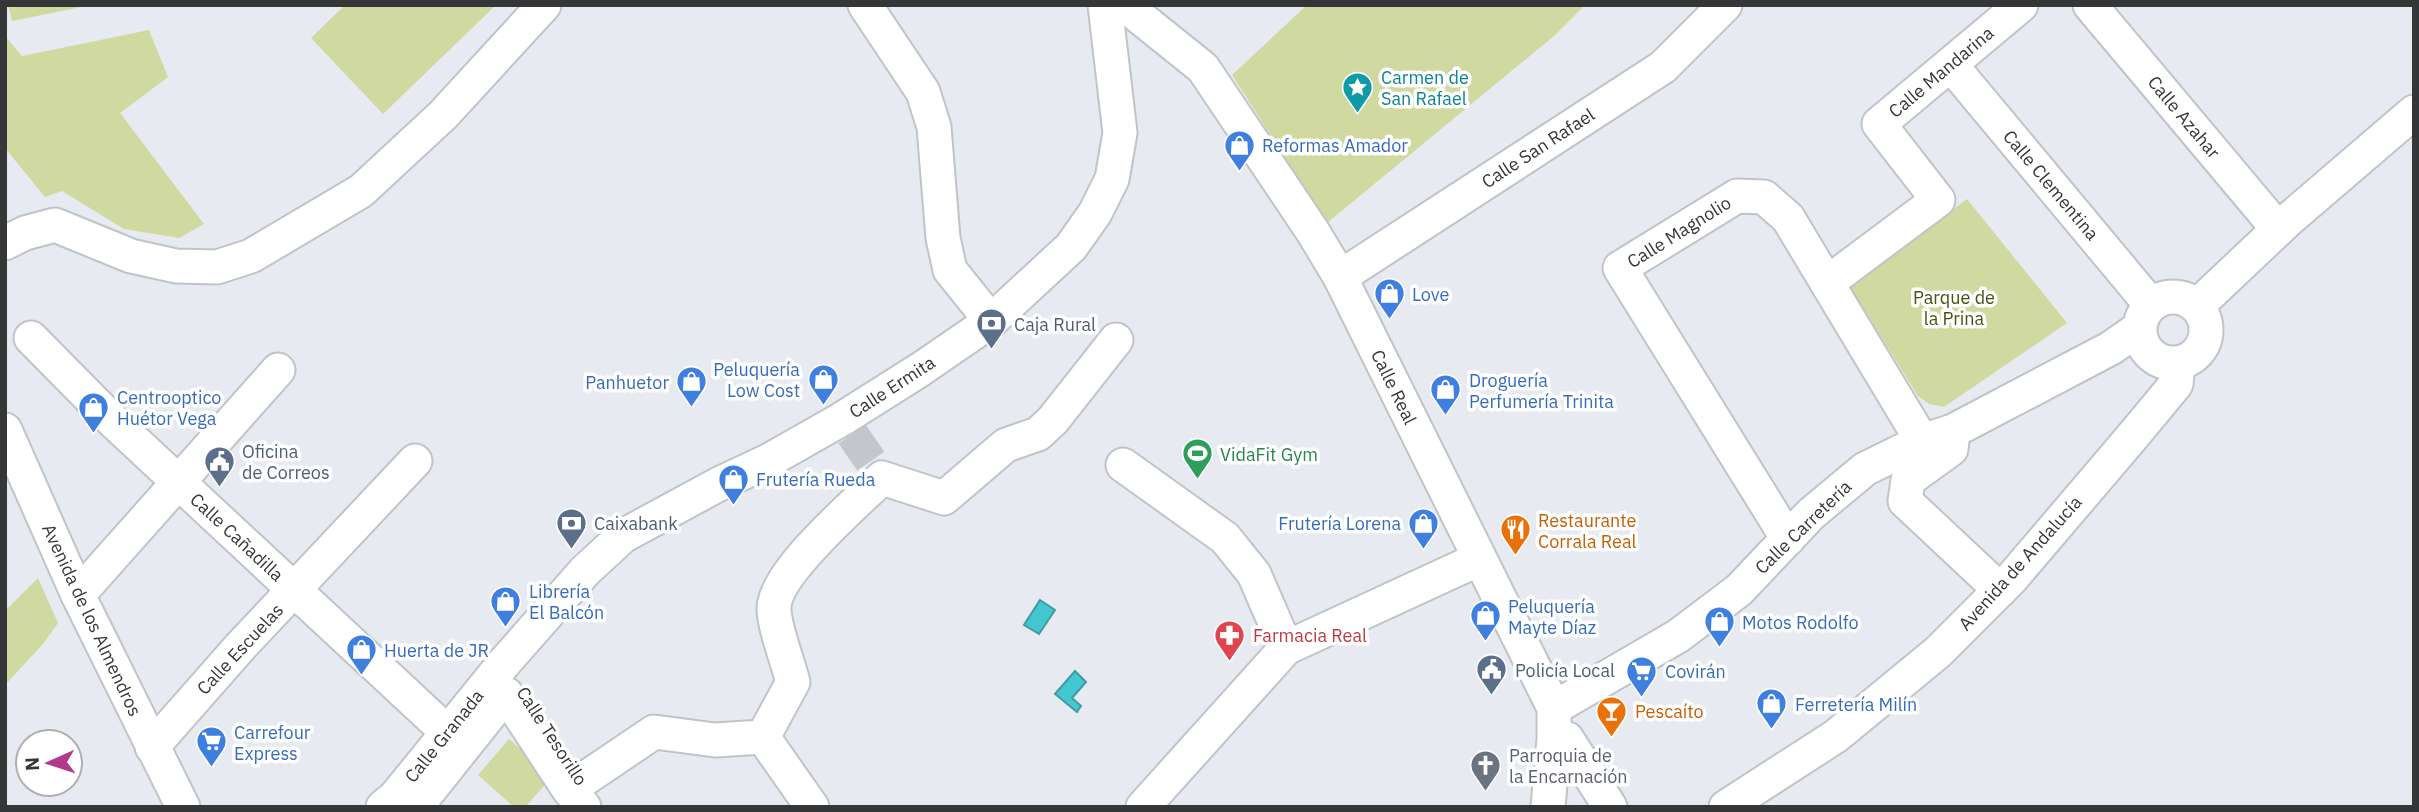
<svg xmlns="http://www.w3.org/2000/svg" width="2419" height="812" viewBox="0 0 2419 812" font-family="'IBM Plex Sans',sans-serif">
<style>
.green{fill:#cfd9a0}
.water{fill:#43c7d0;stroke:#3e9ca2;stroke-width:2}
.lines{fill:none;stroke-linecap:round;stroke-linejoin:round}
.minor-tunnel{stroke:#c3c7cc;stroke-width:33;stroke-dasharray:33 17;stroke-linecap:butt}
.minor-casing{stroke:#bfc4c9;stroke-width:37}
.minor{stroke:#fff;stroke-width:33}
.labels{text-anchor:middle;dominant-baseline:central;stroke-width:7;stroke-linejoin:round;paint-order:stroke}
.street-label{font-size:18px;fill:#343638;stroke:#fff}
.culture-label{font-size:18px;fill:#0d838f;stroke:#fff;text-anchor:start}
.shop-label{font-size:18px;fill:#366cbe;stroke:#fff;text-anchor:start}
.park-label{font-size:18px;fill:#4a5211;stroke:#fff}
.service-label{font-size:18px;fill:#4e5e75;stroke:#fff;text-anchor:start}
.leisure-label{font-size:18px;fill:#27864d;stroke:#fff;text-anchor:start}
.food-label{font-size:18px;fill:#c56008;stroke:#fff;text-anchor:start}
.health-label{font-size:18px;fill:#be3a42;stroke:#fff;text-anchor:start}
.worship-label{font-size:18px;fill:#5b616d;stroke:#fff;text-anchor:start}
</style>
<rect width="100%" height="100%" fill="#e7ebf1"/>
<g class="green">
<path d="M8 5H91L12 21Z"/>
<path d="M345 5H496L383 114 311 38Z"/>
<path d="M1307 5H1585L1554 36 1327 223 1232 75Z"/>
<path d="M149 30 168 77 120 113 204 224 179 238 124 229 62 191 45 197 5 148V36L22 56Z"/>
<path d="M1967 199 2067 323 1944 407 1929 404 1918 396 1850 287Z"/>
<path d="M38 578 58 623 43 644 5 685V611Z"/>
<path d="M509 739 552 777 525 807H514L478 775Z"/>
</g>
<g class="water">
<path d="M1040 600 1055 610 1039 634 1024 625Z"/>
<path d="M1075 671 1086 682 1072 698 1081 706 1077 712 1055 694Z"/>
</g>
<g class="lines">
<path class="minor-tunnel" d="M852 434 875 467"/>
<defs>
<g id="minor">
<path d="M865 5 923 92 934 127 943 238 950 270 991 321"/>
<path d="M1128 5 1137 15 1203 68 1313 232 1340 277 1554 708V739L1548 807"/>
<path d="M2090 5 2278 229"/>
<path d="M1951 65 2151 305"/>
<path d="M5 243 25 233 55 225 131 256 176 266 217 267 251 256 361 191 443 115 544 5"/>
<path d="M1340 277 1663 67 1725 5"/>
<path d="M1827 283 1938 200 1879 124 2021 5"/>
<circle cx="2173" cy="330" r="33"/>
<path d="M2197 306 2287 221 2414 112"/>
<path d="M31 338 115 423 447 732"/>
<path d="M5 430 78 595 183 807"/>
<path d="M1953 431 1951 449 1908 480 1905 501 2000 590"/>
<path d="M1123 465 1225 538 1254 574 1286 648"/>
<path d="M1788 539 1620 268 1737 196 1764 197 1788 218 1922 441"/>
<path d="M78 595 278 370"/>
<path d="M1554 708 1678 636 1739 590 1811 514 1865 469 1922 441 1953 431 2111 348 2138 329"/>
<path d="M763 737 812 807"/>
<path d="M152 747 240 647 415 461"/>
<path d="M1564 766 1567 739 1610 807"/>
<path d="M580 782 654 732 715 740 763 737 793 682C788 663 774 626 774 609 773 574 856 503 882 478L944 498 1006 445 1038 434 1053 420 1116 340"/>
<path d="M383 807 396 796 504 663 585 571 623 536 719 484 768 461 842 419 921 369 991 321 1071 247 1095 213 1112 179 1120 133 1105 5"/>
<path d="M416 807 506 694 569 790 584 807"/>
<path d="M1143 807 1286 648 1479 559"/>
<path d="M1726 807 1836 736 1938 652 2011 579 2132 437 2176 384 2178 364"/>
</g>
</defs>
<use href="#minor" class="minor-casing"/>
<use href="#minor" class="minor"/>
</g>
<defs>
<symbol id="sight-pin" viewBox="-11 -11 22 30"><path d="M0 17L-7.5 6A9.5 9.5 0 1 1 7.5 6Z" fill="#0f9aa8" stroke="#fff"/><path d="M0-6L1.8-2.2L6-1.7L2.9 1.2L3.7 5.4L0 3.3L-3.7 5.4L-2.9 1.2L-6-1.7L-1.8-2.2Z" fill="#fff"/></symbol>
<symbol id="shop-pin" viewBox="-11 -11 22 30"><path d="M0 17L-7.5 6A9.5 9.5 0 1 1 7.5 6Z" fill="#3f7fe0" stroke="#fff"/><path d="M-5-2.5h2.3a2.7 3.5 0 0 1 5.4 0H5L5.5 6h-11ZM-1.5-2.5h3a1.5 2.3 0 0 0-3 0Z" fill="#fff"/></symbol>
<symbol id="bank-pin" viewBox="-11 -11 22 30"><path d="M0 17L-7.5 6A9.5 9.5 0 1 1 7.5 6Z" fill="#5c6f8a" stroke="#fff"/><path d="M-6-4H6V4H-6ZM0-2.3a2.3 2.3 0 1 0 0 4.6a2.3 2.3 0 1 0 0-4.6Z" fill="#fff"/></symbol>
<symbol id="stadium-pin" viewBox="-11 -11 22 30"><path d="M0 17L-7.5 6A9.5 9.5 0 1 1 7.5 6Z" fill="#2e9e5b" stroke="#fff"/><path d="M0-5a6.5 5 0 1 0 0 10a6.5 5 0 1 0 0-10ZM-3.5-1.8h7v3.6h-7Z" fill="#fff"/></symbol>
<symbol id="civic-pin" viewBox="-11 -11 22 30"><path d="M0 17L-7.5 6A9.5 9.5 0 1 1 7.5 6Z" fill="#5c6f8a" stroke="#fff"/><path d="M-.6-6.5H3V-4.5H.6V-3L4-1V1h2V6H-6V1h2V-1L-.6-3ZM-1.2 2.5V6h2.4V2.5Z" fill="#fff"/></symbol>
<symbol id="restaurant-pin" viewBox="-11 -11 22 30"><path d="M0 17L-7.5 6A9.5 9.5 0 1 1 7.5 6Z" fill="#e8710a" stroke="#fff"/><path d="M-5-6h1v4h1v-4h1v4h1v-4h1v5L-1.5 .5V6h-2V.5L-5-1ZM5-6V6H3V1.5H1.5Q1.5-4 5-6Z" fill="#fff"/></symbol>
<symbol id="pharmacy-pin" viewBox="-11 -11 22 30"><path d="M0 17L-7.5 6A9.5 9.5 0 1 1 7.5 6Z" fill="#e0444e" stroke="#fff"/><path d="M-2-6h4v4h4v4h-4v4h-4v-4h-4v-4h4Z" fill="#fff"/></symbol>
<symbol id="supermarket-pin" viewBox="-11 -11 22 30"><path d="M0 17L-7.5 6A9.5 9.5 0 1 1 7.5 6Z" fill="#3f7fe0" stroke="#fff"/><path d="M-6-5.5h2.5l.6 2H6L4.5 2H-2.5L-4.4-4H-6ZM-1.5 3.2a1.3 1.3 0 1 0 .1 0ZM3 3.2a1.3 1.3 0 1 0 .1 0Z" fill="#fff"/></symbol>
<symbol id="bar-pin" viewBox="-11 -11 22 30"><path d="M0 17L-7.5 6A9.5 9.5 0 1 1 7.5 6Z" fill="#e8710a" stroke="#fff"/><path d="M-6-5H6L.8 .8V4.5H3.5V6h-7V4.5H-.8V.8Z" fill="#fff"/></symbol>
<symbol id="church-pin" viewBox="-11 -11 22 30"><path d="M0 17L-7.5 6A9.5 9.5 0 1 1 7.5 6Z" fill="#6b7280" stroke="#fff"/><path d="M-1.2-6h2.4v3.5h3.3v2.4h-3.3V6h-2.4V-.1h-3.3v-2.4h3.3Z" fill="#fff"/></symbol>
</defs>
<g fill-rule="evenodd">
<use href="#sight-pin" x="1340" y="70" width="35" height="47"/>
<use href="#shop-pin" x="1222" y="128" width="35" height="47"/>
<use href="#shop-pin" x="1372" y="276" width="35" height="47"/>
<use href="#bank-pin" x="974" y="306" width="35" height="47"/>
<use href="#shop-pin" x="806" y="362" width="35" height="47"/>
<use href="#shop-pin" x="674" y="364" width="35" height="47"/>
<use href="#shop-pin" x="1428" y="372" width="35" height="47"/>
<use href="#shop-pin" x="76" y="390" width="35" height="47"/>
<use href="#stadium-pin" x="1180" y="436" width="35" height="47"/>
<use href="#civic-pin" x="202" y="444" width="35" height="47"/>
<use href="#shop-pin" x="716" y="462" width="35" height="47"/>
<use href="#bank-pin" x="554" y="506" width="35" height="47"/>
<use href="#shop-pin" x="1406" y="506" width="35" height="47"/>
<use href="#restaurant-pin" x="1498" y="512" width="35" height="47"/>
<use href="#shop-pin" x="488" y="584" width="35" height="47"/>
<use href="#shop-pin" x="1468" y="598" width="35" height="47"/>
<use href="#shop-pin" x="1702" y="604" width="35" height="47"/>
<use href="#pharmacy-pin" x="1212" y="618" width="35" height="47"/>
<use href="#shop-pin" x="344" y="632" width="35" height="47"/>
<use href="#civic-pin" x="1474" y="652" width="35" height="47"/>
<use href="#supermarket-pin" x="1624" y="654" width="35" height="47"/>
<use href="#shop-pin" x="1754" y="686" width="35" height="47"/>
<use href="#bar-pin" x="1594" y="694" width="35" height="47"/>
<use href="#supermarket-pin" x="194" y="724" width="35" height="47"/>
<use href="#church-pin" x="1468" y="748" width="35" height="47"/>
</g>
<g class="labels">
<g class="street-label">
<text transform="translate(1941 72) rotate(-40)">Calle Mandarina</text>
<text transform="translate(2184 117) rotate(50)">Calle Azahar</text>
<text transform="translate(1538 148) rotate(-33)">Calle San Rafael</text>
<text transform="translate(2051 185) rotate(50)">Calle Clementina</text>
<text transform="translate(1679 232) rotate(-32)">Calle Magnolio</text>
<text transform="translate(892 387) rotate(-33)">Calle Ermita</text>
<text transform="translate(1394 387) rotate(64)">Calle Real</text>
<text transform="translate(1803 527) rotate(-44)">Calle Carretería</text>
<text transform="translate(237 537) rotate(43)">Calle Cañadilla</text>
<text transform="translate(2020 563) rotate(-48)">Avenida de Andalucía</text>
<text transform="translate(92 620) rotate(65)">Avenida de los Almendros</text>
<text transform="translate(240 649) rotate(-47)">Calle Escuelas</text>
<text transform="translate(444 736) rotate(-51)">Calle Granada</text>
<text transform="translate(552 736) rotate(57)">Calle Tesorillo</text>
</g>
<g class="culture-label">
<text x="1381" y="77">Carmen de<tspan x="1381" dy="21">San Rafael</tspan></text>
</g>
<g class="shop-label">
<text x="1262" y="145">Reformas Amador</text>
<text x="1412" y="294">Love</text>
<text x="800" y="369" text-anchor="end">Peluquería<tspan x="800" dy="21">Low Cost</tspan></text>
<text x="1469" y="380">Droguería<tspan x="1469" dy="21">Perfumería Trinita</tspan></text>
<text x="669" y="382" text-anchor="end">Panhuetor</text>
<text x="117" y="397">Centrooptico<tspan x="117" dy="21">Huétor Vega</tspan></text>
<text x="756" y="479">Frutería Rueda</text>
<text x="1401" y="523" text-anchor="end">Frutería Lorena</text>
<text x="529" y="591">Librería<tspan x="529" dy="21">El Balcón</tspan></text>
<text x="1508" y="606">Peluquería<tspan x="1508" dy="21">Mayte Díaz</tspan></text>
<text x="1742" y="622">Motos Rodolfo</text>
<text x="384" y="650">Huerta de JR</text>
<text x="1665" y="671">Covirán</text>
<text x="1795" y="704">Ferretería Milín</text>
<text x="234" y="732">Carrefour<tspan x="234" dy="21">Express</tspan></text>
</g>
<g class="park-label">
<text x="1954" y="297">Parque de<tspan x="1954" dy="21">la Prina</tspan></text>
</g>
<g class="service-label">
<text x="1014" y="324">Caja Rural</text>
<text x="242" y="451">Oficina<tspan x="242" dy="21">de Correos</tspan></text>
<text x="594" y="523">Caixabank</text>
<text x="1515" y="670">Policía Local</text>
</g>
<g class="leisure-label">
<text x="1220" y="454">VidaFit Gym</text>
</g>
<g class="food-label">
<text x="1538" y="520">Restaurante<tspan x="1538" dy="21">Corrala Real</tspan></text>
<text x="1635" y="711">Pescaíto</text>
</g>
<g class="health-label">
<text x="1253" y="635">Farmacia Real</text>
</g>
<g class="worship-label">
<text x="1509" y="755">Parroquia de<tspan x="1509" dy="21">la Encarnación</tspan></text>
</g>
</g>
<rect width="2419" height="812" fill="none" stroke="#343638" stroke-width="14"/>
<g transform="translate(49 763) rotate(267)"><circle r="33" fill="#ffffff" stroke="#aeafaf" stroke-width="2"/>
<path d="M0-5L12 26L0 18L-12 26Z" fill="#b2388c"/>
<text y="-10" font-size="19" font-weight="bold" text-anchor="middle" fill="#343638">N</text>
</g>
</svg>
